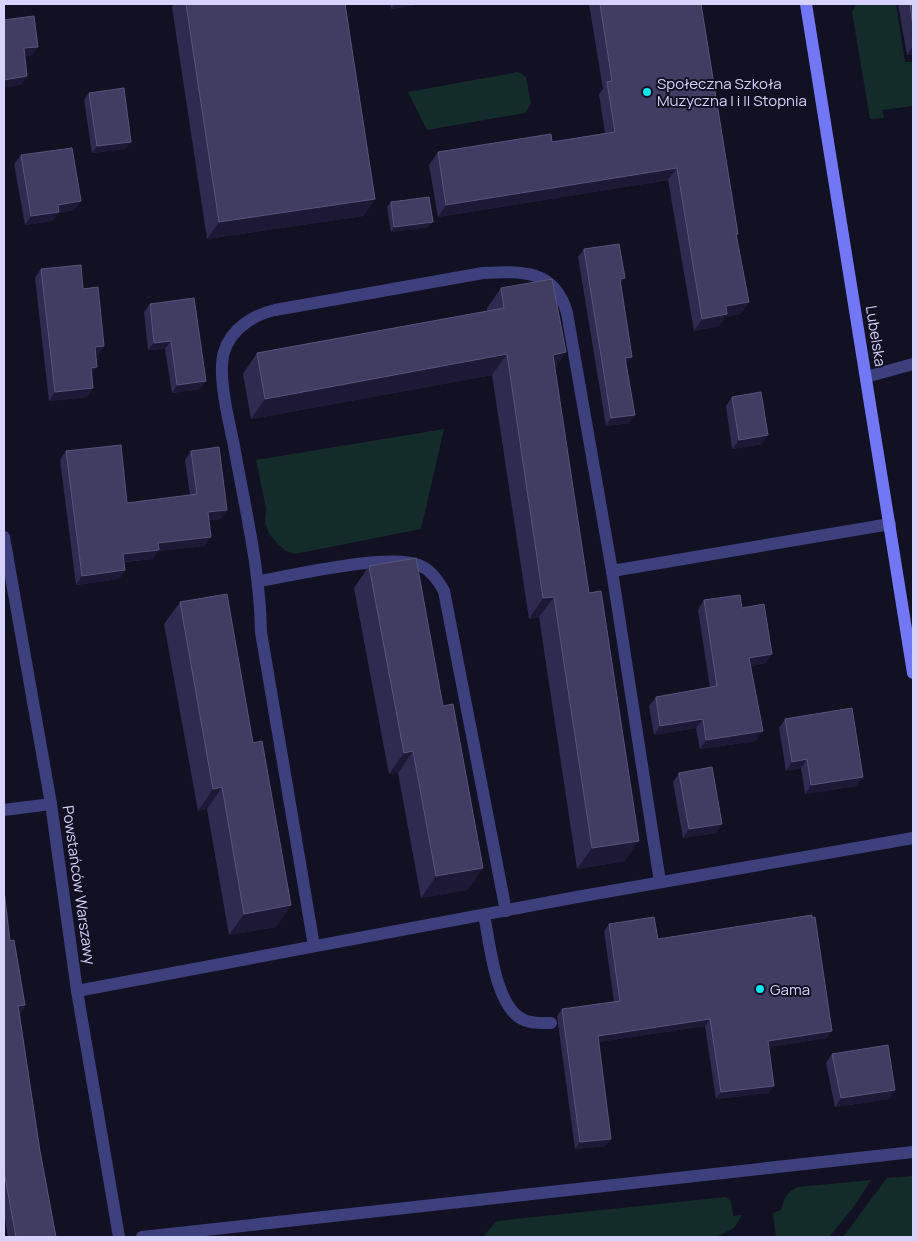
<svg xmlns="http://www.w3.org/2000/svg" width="917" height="1241" viewBox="0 0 917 1241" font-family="Manrope,sans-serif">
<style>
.green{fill:#132c29}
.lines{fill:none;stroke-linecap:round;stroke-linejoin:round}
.service{stroke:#3e407e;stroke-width:12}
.minor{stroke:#3e407e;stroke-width:12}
.tertiary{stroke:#3e407e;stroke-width:12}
.secondary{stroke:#7278f5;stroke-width:12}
.wall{fill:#2f2a4f}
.shaded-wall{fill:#1c1836}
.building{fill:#413c62;stroke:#58547a}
.poi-dot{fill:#10e6ec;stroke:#121023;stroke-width:2}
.labels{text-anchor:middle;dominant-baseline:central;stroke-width:4;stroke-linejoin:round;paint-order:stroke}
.poi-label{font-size:15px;fill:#d6d4fc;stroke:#121023;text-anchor:start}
.street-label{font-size:15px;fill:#d6d4fc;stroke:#121023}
</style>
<rect width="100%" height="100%" fill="#121023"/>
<g class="green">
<path d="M856 4H896L905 62H913V106L882 110 884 118 870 119 852 12Z"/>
<path d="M518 72 526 77 531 104 525 113 427 130 408 92Z"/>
<path d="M444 429 421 529 295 554 286 551 278 544 270 535 265 523 266 508 256 460Z"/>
<path d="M913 1176V1237H843L887 1178Z"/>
<path d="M871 1180 852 1209 829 1237H776L773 1213 781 1210C785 1198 785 1193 798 1187Z"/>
<path d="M726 1197 731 1201 733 1216 742 1215 734 1228 718 1236 486 1237 485 1234 497 1221Z"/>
</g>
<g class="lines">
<g class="service">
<path d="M866 377 913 364"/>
<path d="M612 571 890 524"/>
<path d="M259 581C295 575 390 552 421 566 431 570 439 582 444 591L506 911"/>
<path d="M484 915C490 943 495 1008 524 1020 533 1024 542 1023 551 1023"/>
<path d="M314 946 261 632C260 569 245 508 234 446 229 421 217 376 224 352 231 329 253 315 275 310L483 273C521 271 555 269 567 313L612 571 660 882"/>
<path d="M77 991 577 897 913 838"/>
</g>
<g class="minor">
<path d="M4 810 51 804"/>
<path d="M142 1237 913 1152"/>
</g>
<path class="tertiary" d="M4 537 51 804 77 991 119 1237"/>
<path class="secondary" d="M806 4 913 673"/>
</g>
<g class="wall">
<path d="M174 4H345L375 199 363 216 207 239 172 7Z"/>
<path d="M390 4H421L391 9Z"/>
<path d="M589 4H701L738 234 736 237 749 302 740 314 725 317 719 326 694 331 668 180 438 217 429 165 438 152 552 142 605 133 599 94 603 89Z"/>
<path d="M898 4H913V54L907 55Z"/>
<path d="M89 93 125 149 92 153 84 100Z"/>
<path d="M21 155 75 210 58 213 52 221 25 225 14 164Z"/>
<path d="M391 202 429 227 391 232 387 207Z"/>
<path d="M584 249 620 284 627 364 629 423 606 426 578 257Z"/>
<path d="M41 269 83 289 104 346 98 355 96 356 92 375 93 388 87 397 49 401 35 278Z"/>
<path d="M501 288 555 368 625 861 577 869 539 617 529 619 492 375 251 419 243 374 257 353 487 311V308Z"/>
<path d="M150 304 200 389 172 393 165 349 148 350 144 312Z"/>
<path d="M732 397 762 444 732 449 726 406Z"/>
<path d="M66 451 127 503 190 495 185 460 191 451 221 519 209 520 205 546 158 551 153 559 124 562 125 570 119 579 76 585 60 460Z"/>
<path d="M369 566 468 890 421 898 398 773 389 774 354 588Z"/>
<path d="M704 600 742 608 766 663 751 666 756 741 700 749 696 728 654 735 649 706 656 697 710 688 698 610Z"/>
<path d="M180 602 253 743 291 905 276 927 229 935 207 809 198 811 164 624Z"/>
<path d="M785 719 863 777 856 786 805 794 801 768 786 771 779 728Z"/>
<path d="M679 773 716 833 683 838 673 782Z"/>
<path d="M4 890 10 941 25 1005 20 1014 40 1151 56 1237H8L4 1214Z"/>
<path d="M609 924 658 939 827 1038 769 1047V1093L716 1099 705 1026 599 1042 606 1146 575 1149 557 1016 562 1009 614 1002 604 931Z"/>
<path d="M832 1054 895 1090 889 1099 835 1107 826 1063Z"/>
</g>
<g class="shaded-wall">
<path d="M394 4H421L391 9Z"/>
<path d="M913 46V54L907 55Z"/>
<path d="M38 47 32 56 17 57 24 48Z"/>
<path d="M27 76 21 85 4 88V80Z"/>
<path d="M131 142 125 149 92 153 97 146Z"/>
<path d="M677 168 668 180 438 217 446 205Z"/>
<path d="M375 199 363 216 207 239 219 222Z"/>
<path d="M81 201 75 210 58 213 52 221 25 225 31 216 58 205Z"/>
<path d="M433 222 429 227 391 232 394 227Z"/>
<path d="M625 278 619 286 620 279Z"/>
<path d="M749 302 740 314 725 317 719 326 694 331 702 319 726 306Z"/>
<path d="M171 341 165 349 148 350 154 343Z"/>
<path d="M104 346 98 355 89 356 95 347Z"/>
<path d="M566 352 552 373 553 355Z"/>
<path d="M507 354 492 375 251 419 265 399Z"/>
<path d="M632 357 626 365 625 358Z"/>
<path d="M97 367 91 376V368Z"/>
<path d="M206 381 200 389 172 393 177 385Z"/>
<path d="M93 388 87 397 49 401 55 392Z"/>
<path d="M635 415 629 423 606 426 611 418Z"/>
<path d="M768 435 762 444 732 449 739 440Z"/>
<path d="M227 510 221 519 202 521 208 512Z"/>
<path d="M211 537 205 546 158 551 153 559 117 562 123 554 158 543Z"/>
<path d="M125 570 119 579 76 585 82 576Z"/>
<path d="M554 597 539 617 529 619 543 598Z"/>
<path d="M772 654 766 663 743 667 749 658Z"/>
<path d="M703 719 696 728 654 735 660 726Z"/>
<path d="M763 731 756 741 700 749 706 740Z"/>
<path d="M413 751 398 773 389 774 404 753Z"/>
<path d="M807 759 801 768 786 771 792 762Z"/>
<path d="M863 777 856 786 805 794 811 785Z"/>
<path d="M222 787 207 809 198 811 213 789Z"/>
<path d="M722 824 716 833 683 838 689 829Z"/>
<path d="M639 841 625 861 577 869 592 848Z"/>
<path d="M483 868 468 890 421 898 436 876Z"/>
<path d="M291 905 276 927 229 935 244 914Z"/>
<path d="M25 1005 19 1014 18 1006Z"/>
<path d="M710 1019 705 1026 593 1043 598 1036Z"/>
<path d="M832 1031 827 1038 763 1048 768 1041Z"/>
<path d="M774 1086 769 1093 716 1099 721 1092Z"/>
<path d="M895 1090 889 1099 835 1107 841 1098Z"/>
<path d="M611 1139 606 1146 575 1149 580 1142Z"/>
</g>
<g class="building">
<path d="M186 4H345L375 199 219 222Z"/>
<path d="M600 4H701L738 234H736L749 302 726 306 727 314 702 319 677 168 446 205 438 152 551 134 552 142 615 132 607 82 612 81Z"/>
<path d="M910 4H913V27Z"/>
<path d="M34 16 38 47 24 48 27 76 4 80V20Z"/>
<path d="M124 88 131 142 97 146 89 93Z"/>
<path d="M72 148 81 201 58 205 59 212 31 216 21 155Z"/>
<path d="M429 197 433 222 394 227 391 202Z"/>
<path d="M619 244 625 278 620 279 632 357 625 358 635 415 611 418 584 249Z"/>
<path d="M81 265 83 289 98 287 104 346 95 347 97 367 91 368 93 388 55 392 41 269Z"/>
<path d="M552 279 566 352 553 355 589 593 601 591 639 841 592 848 554 597 543 598 507 354 265 399 257 353 504 308 501 288Z"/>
<path d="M194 298 206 381 177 385 171 341 154 343 150 304Z"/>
<path d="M761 392 768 435 739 440 732 397Z"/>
<path d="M121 445 127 503 197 494 191 451 219 447 227 510 208 512 211 537 158 543 159 550 123 554 125 570 82 576 66 451Z"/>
<path d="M416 558 443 706 453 704 483 868 436 876 413 751 404 753 369 566Z"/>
<path d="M227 594 253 743 262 741 291 905 244 914 222 787 213 789 180 602Z"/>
<path d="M740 595 742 608 764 604 772 654 749 658 763 731 706 740 703 719 660 726 656 697 717 686 704 600Z"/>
<path d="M852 708 863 777 811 785 807 759 792 762 785 719Z"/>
<path d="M712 767 722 824 689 829 679 773Z"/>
<path d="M4 890 10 941 14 940 25 1005 18 1006 40 1151 56 1237H16L4 1171Z"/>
<path d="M812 915V918L815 917 832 1031 768 1041 774 1086 721 1092 710 1019 598 1036 611 1139 580 1142 562 1009 620 1001 609 924 654 917 658 939Z"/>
<path d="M888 1045 895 1090 841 1098 832 1054Z"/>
</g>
<g class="poi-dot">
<circle cx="647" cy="92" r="5"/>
<circle cx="760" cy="989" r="5"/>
</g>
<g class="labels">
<g class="poi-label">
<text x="657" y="83">Społeczna Szkoła<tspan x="657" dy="17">Muzyczna I i II Stopnia</tspan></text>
<text x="770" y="989">Gama</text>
</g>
<g class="street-label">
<text transform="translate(876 336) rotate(81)">Lubelska</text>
<text transform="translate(79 885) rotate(82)">Powstańców Warszawy</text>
</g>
</g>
<rect width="917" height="1241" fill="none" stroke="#d6d4fc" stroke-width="10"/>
</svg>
